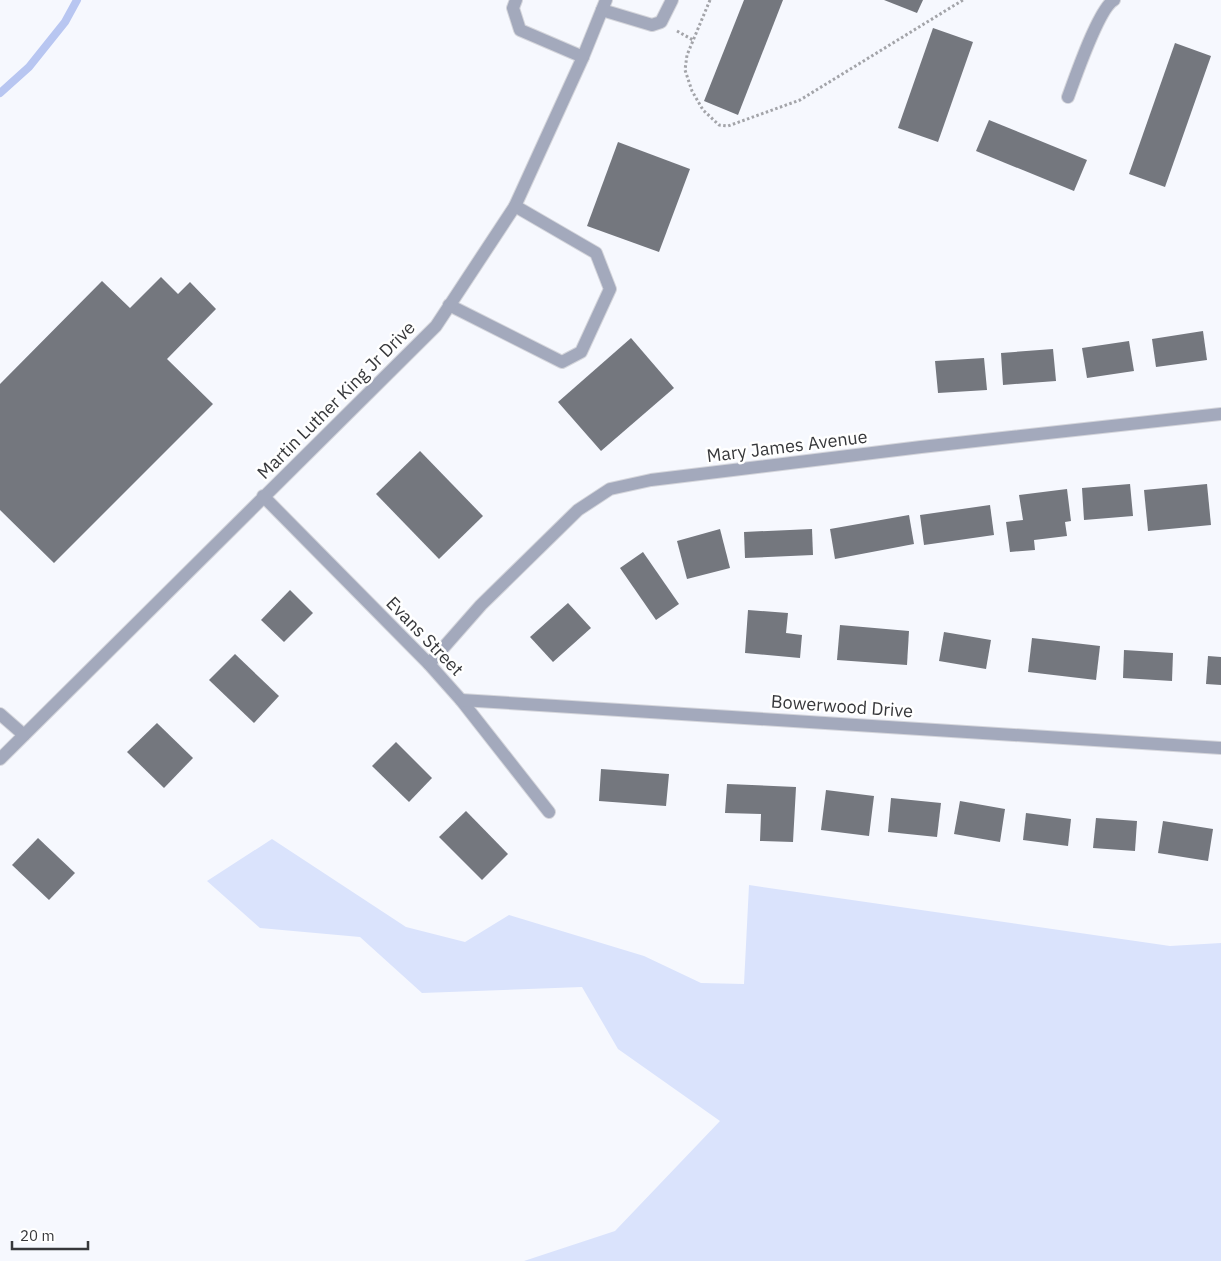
<svg xmlns="http://www.w3.org/2000/svg" width="1221" height="1261" viewBox="0 0 1221 1261" font-family="'IBM Plex Sans',sans-serif">
<style>
.green{fill:#dae3fc}
.lines{fill:none;stroke-linecap:round;stroke-linejoin:round}
.stream{stroke:#b8c6f1;stroke-width:8}
.building{fill:#74777e}
.minor-casing{stroke:#d4d5db;stroke-width:14}
.path{stroke:#a3a4a9;stroke-width:3;stroke-dasharray:2.5 2.5;stroke-linecap:butt}
.minor{stroke:#a3a9bc;stroke-width:12}
.labels{text-anchor:middle;dominant-baseline:central;stroke-width:5;stroke-linejoin:round;paint-order:stroke}
.street-label{font-size:18px;fill:#37383b;stroke:#fff}
</style>
<rect width="100%" height="100%" fill="#f6f8fe"/>
<path class="green" d="M272 839 406 927 465 942 509 915 644 956 701 983 744 984 749 885 1170 946 1221 943V1261H524L615 1231 720 1121 618 1049 582 987 422 993 360 937 260 928 207 881Z"/>
<g class="lines">
<path class="stream" d="M0 93 29 67 65 22 77 0"/>
</g>
<g class="building">
<path d="M744 0H783L738 115 704 101Z"/>
<path d="M884 0H923L917 13Z"/>
<path d="M933 28 973 42 938 142 898 128Z"/>
<path d="M1175 43 1211 56 1165 187 1129 174Z"/>
<path d="M989 120 1087 160 1074 191 976 151Z"/>
<path d="M618 142 690 169 659 252 587 226Z"/>
<path d="M161 277 178 294 190 282 216 309 167 359 213 404 54 563 0 510V384L102 281 130 308Z"/>
<path d="M1203 331 1207 360 1156 367 1152 339Z"/>
<path d="M631 338 674 388 601 451 558 402Z"/>
<path d="M1129 341 1134 371 1087 378 1082 348Z"/>
<path d="M1053 349 1056 381 1003 385 1001 353Z"/>
<path d="M984 358 987 390 938 393 935 361Z"/>
<path d="M420 451 483 516 439 559 376 494Z"/>
<path d="M1130 484 1133 516 1084 520 1082 488Z"/>
<path d="M1207 484 1211 525 1148 531 1144 490Z"/>
<path d="M1067 489 1071 521 1065 522 1067 536 1034 540 1035 550 1010 552 1006 522 1023 520 1019 495Z"/>
<path d="M990 505 994 535 924 545 920 515Z"/>
<path d="M909 515 914 544 835 559 830 529Z"/>
<path d="M720 529 730 568 687 579 677 541Z"/>
<path d="M812 529 813 555 745 558 744 532Z"/>
<path d="M643 552 679 604 656 620 620 568Z"/>
<path d="M290 590 313 613 284 642 261 620Z"/>
<path d="M568 603 591 628 553 662 530 637Z"/>
<path d="M748 610 788 613 786 633 802 635 800 658 745 653Z"/>
<path d="M840 625 909 631 907 665 837 660Z"/>
<path d="M944 632 991 640 986 669 939 661Z"/>
<path d="M1032 638 1100 646 1096 680 1028 672Z"/>
<path d="M1124 650 1173 653 1172 681 1123 678Z"/>
<path d="M235 654 279 696 254 723 209 680Z"/>
<path d="M1208 656 1221 657V685L1206 684Z"/>
<path d="M157 723 193 758 164 788 127 752Z"/>
<path d="M396 742 432 778 409 802 372 766Z"/>
<path d="M601 769 669 774 666 806 599 801Z"/>
<path d="M727 784 796 787 793 842 760 841 761 814 725 813Z"/>
<path d="M826 790 874 796 869 836 821 830Z"/>
<path d="M891 798 941 803 937 837 888 832Z"/>
<path d="M960 801 1005 809 1000 842 954 834Z"/>
<path d="M466 811 508 854 482 880 439 837Z"/>
<path d="M1026 813 1071 819 1068 846 1023 840Z"/>
<path d="M1096 818 1137 821 1135 851 1093 848Z"/>
<path d="M1163 821 1213 829 1208 861 1158 853Z"/>
<path d="M38 838 75 873 49 900 12 865Z"/>
</g>
<g class="lines">
<defs>
<g id="minor">
<path d="M516 0 513 8 520 30 583 57"/>
<path d="M602 10 652 25 661 22 672 0"/>
<path d="M1068 97C1075 78 1099 8 1114 0"/>
<path d="M449 305 562 362 581 352 610 289 596 253 515 206"/>
<path d="M263 496 429 664 461 700 549 812"/>
<path d="M429 664 481 605 578 510 610 489 651 480 921 447 1221 414"/>
<path d="M461 700 1221 748"/>
<path d="M0 714 24 735"/>
<path d="M0 759 436 326 515 206 583 57 606 0"/>
</g>
</defs>
<use href="#minor" class="minor-casing"/>
<g class="path">
<path d="M710 0 687 55 685 70 692 91 703 110 719 125 728 126 800 100 963 0"/>
<path d="M677 31 693 40"/>
</g>
<use href="#minor" class="minor"/>
</g>
<g class="labels">
<g class="street-label">
<text transform="translate(336 400) rotate(-45)">Martin Luther King Jr Drive</text>
<text transform="translate(787 446) rotate(-7)">Mary James Avenue</text>
<text transform="translate(425 636) rotate(46)">Evans Street</text>
<text transform="translate(842 706) rotate(4)">Bowerwood Drive</text>
</g>
</g>
<path d="M12 1241v8h76v-8" fill="none" stroke="#37383b" stroke-width="2.5"/>
<text x="20" y="1241" font-size="15" fill="#37383b" stroke="#ffffff" stroke-width="4" paint-order="stroke">20 m</text>
</svg>
